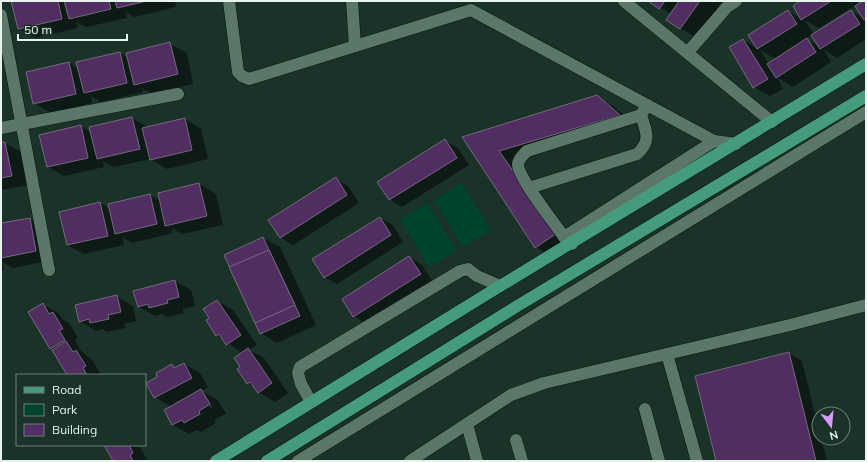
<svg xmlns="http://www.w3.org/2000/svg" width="867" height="462" viewBox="0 0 867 462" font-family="Mulish,sans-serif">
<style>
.green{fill:#00432f}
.shadow{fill:#0007;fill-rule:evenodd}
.building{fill:#512e62;stroke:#76697d}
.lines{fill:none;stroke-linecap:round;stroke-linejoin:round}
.minor-casing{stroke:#031911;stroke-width:13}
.major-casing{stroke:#031911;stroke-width:13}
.minor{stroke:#5c766a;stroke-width:12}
.major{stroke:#459c7d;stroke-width:12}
</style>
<rect width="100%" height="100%" fill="#1a3228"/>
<g class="green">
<path d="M461 183 491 230 463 247 434 200Z"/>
<path d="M427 203 457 251 429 267 400 220Z"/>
</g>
<g class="shadow">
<path d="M12 1H175L176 7 134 17 126 12 127 18 86 27 76 22 78 28 35 38 19 28Z"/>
<path d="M650 1H722L697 38 680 28 671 14Z"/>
<path d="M802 1H856L858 5 866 1V39L837 58 824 50 831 62 793 87 777 77 783 89 770 96 754 87 743 40 757 48 788 11 802 19 794 6ZM856 5 865 19 851 11 814 35 805 20 819 28ZM812 35 820 47 805 39ZM760 50 776 59 769 64Z"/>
<path d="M170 44 187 53 193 84 151 93 142 88 143 92 101 102 91 96 92 103 51 113 34 103 69 63 79 69 120 53 129 58Z"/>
<path d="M596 96 613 106 635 124 514 160 572 243 552 257 536 247 463 137Z"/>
<path d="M132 118 149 128 185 119 201 129 208 159 167 169 150 159 114 167 103 161 104 167 64 176 48 167 81 126 92 133Z"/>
<path d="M445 141 458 148 469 165 402 207 390 200 379 182Z"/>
<path d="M5 143 21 152 28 185 1 190V144Z"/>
<path d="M336 179 348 186 359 203 293 245 280 237Z"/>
<path d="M199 184 216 194 223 225 182 234 172 228 173 233 132 243 122 237 124 245 84 254 67 245 100 203 110 209 150 195 160 201Z"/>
<path d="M380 218 393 225 403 242 337 284 324 277Z"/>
<path d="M30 219 46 228 52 260 13 268 2 262 4 270H1V224Z"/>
<path d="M263 238 280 247 316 325 277 343 261 333Z"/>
<path d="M409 257 422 265 433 282 366 324 354 316Z"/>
<path d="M175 281 191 290 195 306 182 309 184 313 167 317 162 314 155 316 139 307Z"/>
<path d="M116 296 133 306 136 321 124 324 125 328 107 332 103 329 96 331 80 321Z"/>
<path d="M217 301 233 310 257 345 249 350 264 358 288 393 275 402 258 392 255 388 248 383 238 369 241 367 242 353 217 335 210 318Z"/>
<path d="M43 304 59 314 62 319 69 323 78 338 75 340 80 350 93 361 101 375H68L54 350 51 348Z"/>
<path d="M789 353 802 361 819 430V438H821L827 461H717Z"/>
<path d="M184 364 200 373 208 387 202 391 218 400 226 414 214 420 216 423 201 432 197 430 189 434 173 425 165 411 172 407 155 397 158 377 172 366 176 368ZM208 403H210L213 408 211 409Z"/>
<path d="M105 445H136L140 447 148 461H114Z"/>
</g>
<g class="building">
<path d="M11 1H58L62 19 18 29Z"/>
<path d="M64 1H109L111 9 69 19Z"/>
<path d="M115 1H147L117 8Z"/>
<path d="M648 1H665L659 9Z"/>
<path d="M679 1H700L680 29 666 20Z"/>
<path d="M800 1H831L801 20 793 6Z"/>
<path d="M863 1H866V19L864 20 855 6Z"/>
<path d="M788 10 797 24 757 49 748 35Z"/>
<path d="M851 10 860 24 820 49 811 35Z"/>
<path d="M807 38 816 52 776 78 767 64Z"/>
<path d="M743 39 768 79 753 88 729 47Z"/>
<path d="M170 42 178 74 134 85 126 53Z"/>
<path d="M120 52 127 83 84 93 76 62Z"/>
<path d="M69 62 76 94 33 104 26 72Z"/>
<path d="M597 95 620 115 499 151 557 233 535 248 462 137Z"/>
<path d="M132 117 140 149 97 159 89 127Z"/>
<path d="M185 118 192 150 150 160 142 128Z"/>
<path d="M81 125 88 158 47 167 39 135Z"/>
<path d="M445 139 457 158 389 200 377 182Z"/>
<path d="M1 142H5L12 176 1 178Z"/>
<path d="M336 177 347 195 280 238 268 220Z"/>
<path d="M199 183 207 216 165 226 158 193Z"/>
<path d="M150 194 157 224 115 234 108 204Z"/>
<path d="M100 202 108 236 67 245 59 212Z"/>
<path d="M380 217 391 235 324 278 312 259Z"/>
<path d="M30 218 36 251 1 258V223Z"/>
<path d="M263 237 300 316 260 334 224 255Z"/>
<path d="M269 250 295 305 255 323 229 267Z"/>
<path d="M409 256 421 274 353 317 342 299Z"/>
<path d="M175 280 179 297 167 300 168 303 149 308 148 304 138 307 133 291Z"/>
<path d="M117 295 121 312 108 315 109 319 90 323 89 319 79 322 75 305Z"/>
<path d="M217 300 241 335 226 345 219 334 216 336 206 320 209 318 203 309Z"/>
<path d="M43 303 49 314 53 312 63 329 59 330 65 340 50 349 28 312Z"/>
<path d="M66 341 73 352 76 350 86 366 83 368 87 375H67L52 350Z"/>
<path d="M248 348 272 383 258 393 250 382 247 384 237 369 240 367 234 358Z"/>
<path d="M789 352 816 461H716L695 376Z"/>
<path d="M184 363 192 378 154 398 146 383 157 377 156 373 172 364 174 368Z"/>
<path d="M201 389 210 404 199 411 200 414 184 423 182 420 172 425 164 410Z"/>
<path d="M104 445H129L133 453 130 455 133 461H113Z"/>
</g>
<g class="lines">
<defs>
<g id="minor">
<path d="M229 1 238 72 242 76 249 79 471 10 714 141 736 144"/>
<path d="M352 1 355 46"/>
<path d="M624 1 772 122"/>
<path d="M1 15 49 270"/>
<path d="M688 52 727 7 736 1"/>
<path d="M1 128 178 94"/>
<path d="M529 188 637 154C652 140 646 132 641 115"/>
<path d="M564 237 714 141"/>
<path d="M572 244 564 237C555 224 517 176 518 164 519 158 523 155 527 151L641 115 647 105"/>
<path d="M667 354 697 461"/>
<path d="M311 402 301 384 298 373 300 367 460 271 468 269 477 276 500 286"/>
<path d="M645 409 659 461"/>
<path d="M467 424 477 461"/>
<path d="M516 440 522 461"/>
<path d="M298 461 866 112"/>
<path d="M410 461 511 395 544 383 790 325 866 305"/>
</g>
<g id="major">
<path d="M216 461 500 286 866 64"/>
<path d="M267 461 514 308 866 96"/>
</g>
</defs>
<use href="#minor" class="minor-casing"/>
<use href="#major" class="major-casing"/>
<use href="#minor" class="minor"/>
<use href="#major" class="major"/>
</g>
<rect width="867" height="462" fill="none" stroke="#e6f4ed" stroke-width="4"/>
<rect x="16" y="374" width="130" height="72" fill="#1a3228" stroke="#6c8077"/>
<rect x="24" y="387" width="20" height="6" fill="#459c7d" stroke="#6c8077"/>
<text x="52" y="394" font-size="12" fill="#e6f4ed">Road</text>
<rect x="24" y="404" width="20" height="12" fill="#00432f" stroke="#6c8077"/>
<text x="52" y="414" font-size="12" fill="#e6f4ed">Park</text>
<rect x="24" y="424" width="20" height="12" fill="#512e62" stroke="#6c8077"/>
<text x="52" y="434" font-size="12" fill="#e6f4ed">Building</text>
<g transform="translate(831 426) rotate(164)"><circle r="19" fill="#1a3228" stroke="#6c8077"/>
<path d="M0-3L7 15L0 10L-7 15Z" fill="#d99af8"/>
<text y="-6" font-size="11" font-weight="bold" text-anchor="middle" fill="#e6f4ed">N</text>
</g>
<path d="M18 34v6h109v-6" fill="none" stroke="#e6f4ed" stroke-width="2"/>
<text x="24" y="34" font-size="12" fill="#e6f4ed" stroke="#1a3228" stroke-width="3" paint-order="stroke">50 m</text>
</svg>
